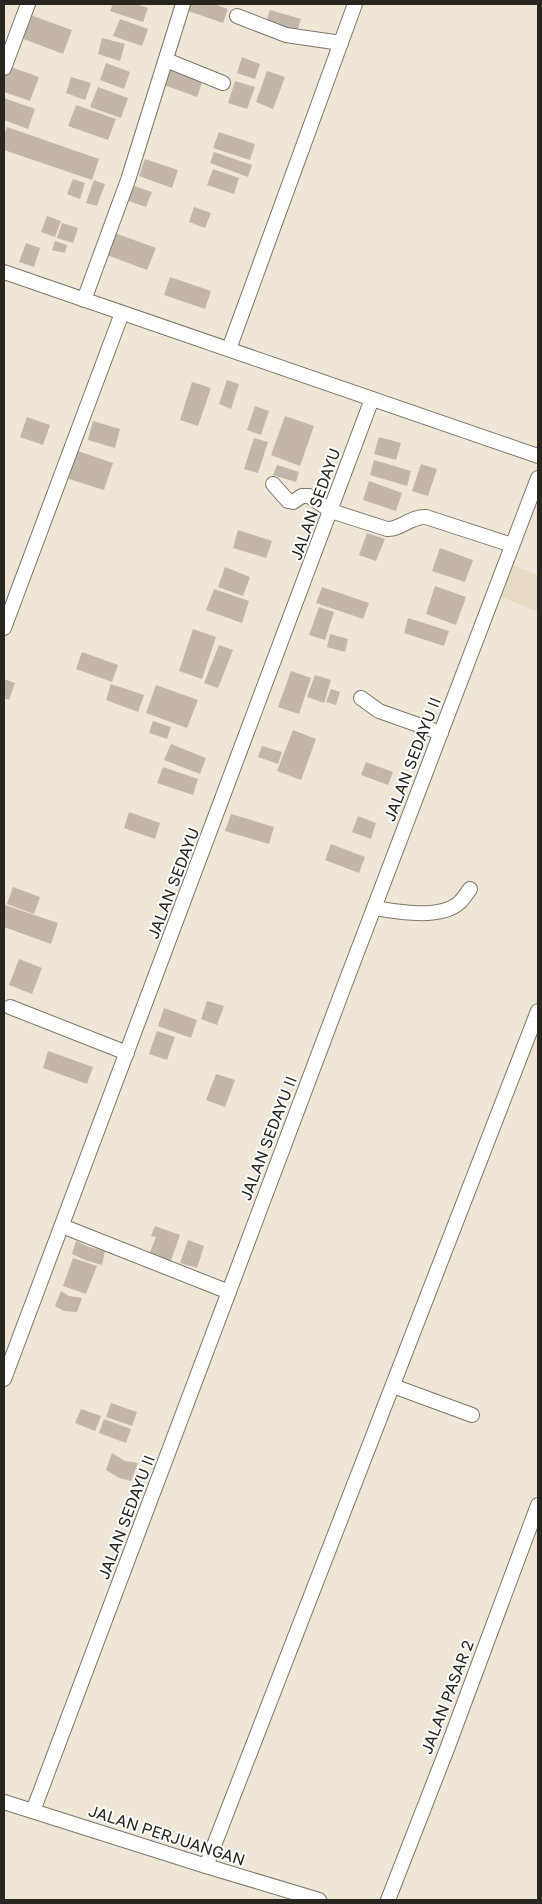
<svg xmlns="http://www.w3.org/2000/svg" width="542" height="1904" viewBox="0 0 542 1904" font-family="'Golos Text',sans-serif">
<style>
.built{fill:#e6dac3}
.building{fill:#c4b5a9}
.lines{fill:none;stroke-linecap:round;stroke-linejoin:round}
.minor-casing{stroke:#7e7667;stroke-width:16}
.minor{stroke:#fff;stroke-width:14}
.labels{text-anchor:middle;dominant-baseline:central;stroke-width:4;stroke-linejoin:round;paint-order:stroke}
.street-label{font-size:16px;fill:#29251f;stroke:#fff}
</style>
<rect width="100%" height="100%" fill="#efe6d5"/>
<path class="built" d="M510 564 538 575V612L499 596Z"/>
<g class="building">
<path d="M113 4H136L148 8 143 22 110 11Z"/>
<path d="M191 4H214L228 9 223 23 188 11Z"/>
<path d="M270 10 301 19 297 32 266 22Z"/>
<path d="M30 15 72 30 63 54 21 38Z"/>
<path d="M120 19 148 29 142 46 113 36Z"/>
<path d="M102 38 125 44 120 61 98 54Z"/>
<path d="M242 57 260 64 255 79 237 73Z"/>
<path d="M106 63 130 72 124 89 100 80Z"/>
<path d="M8 66 39 77 30 101 4 92V78Z"/>
<path d="M170 68 203 80 197 97 164 85Z"/>
<path d="M267 71 285 77 273 109 256 102Z"/>
<path d="M71 77 91 83 85 100 66 93Z"/>
<path d="M235 81 255 87 247 109 228 103Z"/>
<path d="M98 87 128 98 121 118 90 107Z"/>
<path d="M4 98 35 109 28 129 4 120Z"/>
<path d="M76 105 116 119 108 140 68 126Z"/>
<path d="M7 127 99 159 92 180 4 150V136Z"/>
<path d="M219 132 255 144 250 160 213 148Z"/>
<path d="M214 152 252 165 248 177 210 163Z"/>
<path d="M145 159 178 170 172 188 139 176Z"/>
<path d="M213 169 239 178 234 194 207 185Z"/>
<path d="M73 179 85 183 80 199 67 194Z"/>
<path d="M94 180 105 184 97 206 86 203Z"/>
<path d="M128 184 152 192 146 207 123 199Z"/>
<path d="M194 207 211 213 205 228 189 222Z"/>
<path d="M47 216 61 221 55 237 41 232Z"/>
<path d="M62 223 78 228 73 243 57 238Z"/>
<path d="M112 232 156 248 147 270 104 254Z"/>
<path d="M55 241 67 245 65 253 52 250Z"/>
<path d="M26 243 40 248 34 267 19 262Z"/>
<path d="M170 277 211 291 205 309 164 295Z"/>
<path d="M227 380 239 384 231 409 219 404Z"/>
<path d="M192 382 211 388 198 426 180 420Z"/>
<path d="M255 406 269 411 261 435 247 430Z"/>
<path d="M285 416 314 426 300 466 271 455Z"/>
<path d="M27 417 50 425 43 445 20 437Z"/>
<path d="M93 421 120 429 115 448 88 440Z"/>
<path d="M379 437 401 443 396 460 374 454Z"/>
<path d="M254 438 268 442 258 473 244 469Z"/>
<path d="M75 450 113 463 104 490 66 478Z"/>
<path d="M374 460 411 471 407 486 370 475Z"/>
<path d="M421 464 437 469 428 496 412 491Z"/>
<path d="M277 465 299 472 296 482 273 475Z"/>
<path d="M369 481 402 493 396 511 363 500Z"/>
<path d="M238 530 272 541 266 558 233 548Z"/>
<path d="M367 533 385 539 376 561 359 555Z"/>
<path d="M440 548 473 560 465 582 432 571Z"/>
<path d="M225 567 250 577 243 596 218 587Z"/>
<path d="M435 586 466 597 456 625 426 614Z"/>
<path d="M322 587 369 603 363 619 316 603Z"/>
<path d="M214 589 249 601 242 623 206 610Z"/>
<path d="M319 607 334 612 325 640 309 635Z"/>
<path d="M408 618 449 631 444 646 404 633Z"/>
<path d="M193 629 216 637 202 679 179 671Z"/>
<path d="M330 634 348 639 345 652 327 647Z"/>
<path d="M219 645 233 650 218 688 204 683Z"/>
<path d="M82 652 118 665 112 682 76 669Z"/>
<path d="M291 671 311 678 299 714 278 707Z"/>
<path d="M315 675 331 680 324 703 307 697Z"/>
<path d="M4 679 15 683 9 700 4 698Z"/>
<path d="M111 684 144 695 138 712 106 700Z"/>
<path d="M156 685 198 700 187 728 146 713Z"/>
<path d="M331 689 340 692 336 705 326 702Z"/>
<path d="M153 721 171 727 167 739 149 733Z"/>
<path d="M293 730 316 739 301 780 277 771Z"/>
<path d="M171 744 206 758 200 774 164 760Z"/>
<path d="M262 746 282 752 278 764 258 757Z"/>
<path d="M366 762 393 772 388 785 361 775Z"/>
<path d="M163 767 198 779 193 795 157 783Z"/>
<path d="M129 812 160 823 155 839 124 828Z"/>
<path d="M231 814 274 827 269 844 225 831Z"/>
<path d="M358 816 376 823 371 839 352 832Z"/>
<path d="M331 844 365 857 359 873 325 860Z"/>
<path d="M13 887 40 897 34 914 7 904Z"/>
<path d="M5 905 58 923 51 944 4 927Z"/>
<path d="M19 959 42 968 32 994 9 985Z"/>
<path d="M207 1001 224 1006 217 1025 201 1019Z"/>
<path d="M164 1008 197 1020 191 1038 158 1026Z"/>
<path d="M157 1031 175 1037 167 1060 149 1054Z"/>
<path d="M48 1051 93 1067 87 1084 43 1068Z"/>
<path d="M216 1074 235 1080 225 1107 206 1100Z"/>
<path d="M155 1226 180 1235 170 1263 149 1255 156 1237 151 1236Z"/>
<path d="M188 1240 204 1246 197 1268 180 1263Z"/>
<path d="M76 1241 89 1247 105 1251 102 1265 85 1260 72 1254Z"/>
<path d="M73 1258 97 1266 86 1294 63 1286Z"/>
<path d="M61 1291 69 1296 82 1298 77 1312 64 1311 55 1306Z"/>
<path d="M111 1403 137 1412 132 1426 106 1417Z"/>
<path d="M81 1409 101 1416 95 1431 75 1423Z"/>
<path d="M104 1419 131 1429 126 1443 99 1433Z"/>
<path d="M112 1453 125 1461 138 1463 131 1481 119 1478 106 1470Z"/>
</g>
<g class="lines">
<defs>
<g id="minor">
<path d="M237 16 286 35 341 43"/>
<path d="M166 60 223 83"/>
<path d="M4 68 28 4"/>
<path d="M4 272 538 456"/>
<path d="M84 300 128 180 183 4"/>
<path d="M229 349 355 4"/>
<path d="M273 484 288 501 293 502 302 496H309L331 511 387 529C400 530 411 516 426 517L512 545"/>
<path d="M4 628 122 313"/>
<path d="M361 698 379 711 441 733"/>
<path d="M374 908C398 912 441 920 460 902 464 898 467 893 470 889"/>
<path d="M10 1007 127 1053"/>
<path d="M62 1226 229 1292"/>
<path d="M4 1379 372 399"/>
<path d="M393 1386 472 1415"/>
<path d="M4 1802 206 1866 319 1900"/>
<path d="M33 1811 348 976 538 478"/>
<path d="M206 1866 538 1011"/>
<path d="M388 1900 447 1749 538 1505"/>
</g>
</defs>
<use href="#minor" class="minor-casing"/>
<use href="#minor" class="minor"/>
</g>
<g class="labels">
<g class="street-label">
<text transform="translate(315 504) rotate(-70)">JALAN SEDAYU</text>
<text transform="translate(412 759) rotate(-69)">JALAN SEDAYU II</text>
<text transform="translate(173 883) rotate(-69)">JALAN SEDAYU</text>
<text transform="translate(268 1138) rotate(-69)">JALAN SEDAYU II</text>
<text transform="translate(126 1517) rotate(-69)">JALAN SEDAYU II</text>
<text transform="translate(447 1697) rotate(-69)">JALAN PASAR 2</text>
<text transform="translate(167 1835) rotate(18)">JALAN PERJUANGAN</text>
</g>
</g>
<rect width="542" height="1904" fill="none" stroke="#29251f" stroke-width="10"/>
</svg>
